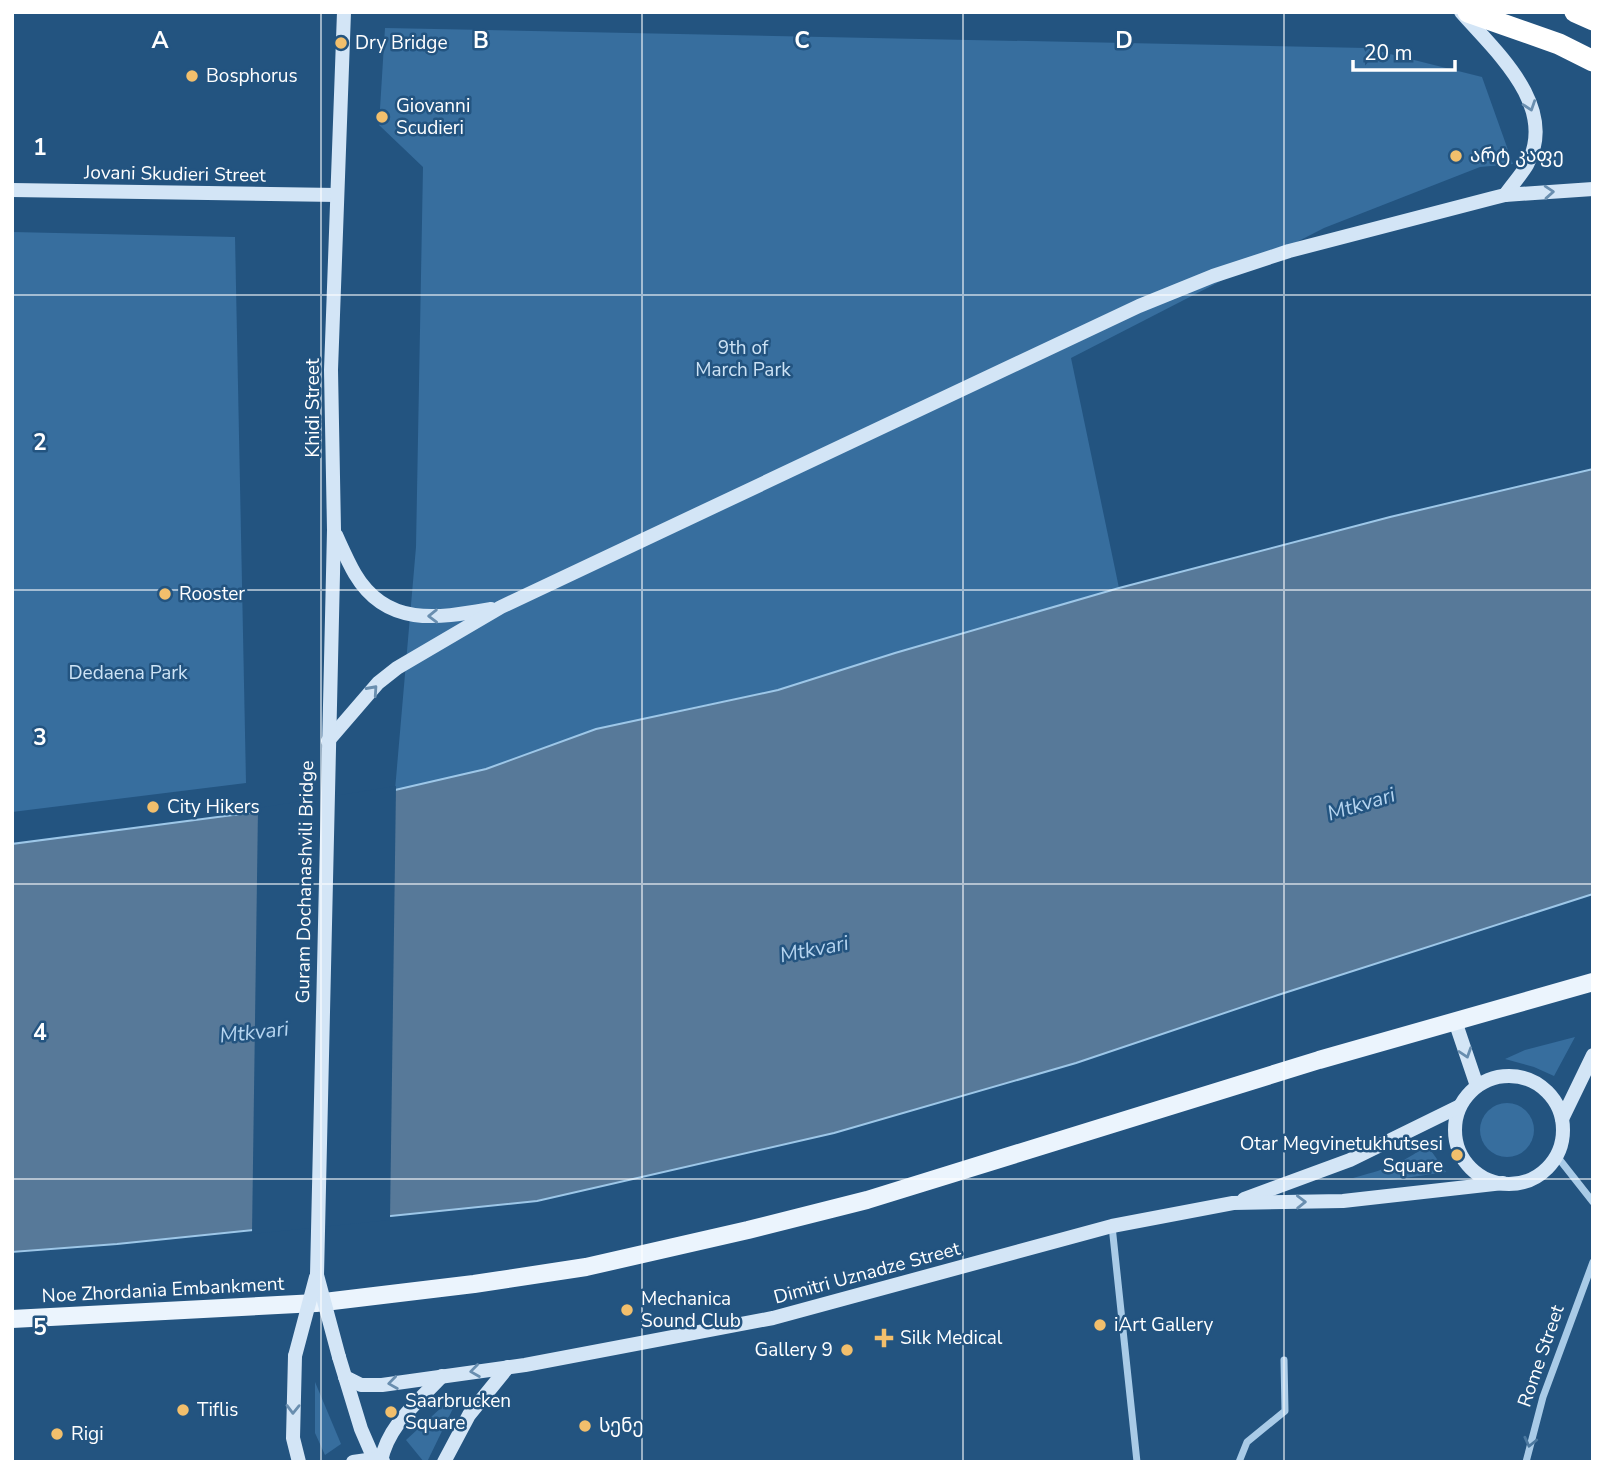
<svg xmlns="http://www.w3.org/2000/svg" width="1605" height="1474" viewBox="0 0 1605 1474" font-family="'Nunito Sans','Noto Sans Georgian',sans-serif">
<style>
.green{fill:#376e9e}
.water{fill:#577999;stroke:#9dc7e8;stroke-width:2}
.pier{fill:#235480}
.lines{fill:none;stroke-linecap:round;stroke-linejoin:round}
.street{stroke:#a9cbe7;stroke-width:7}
.secondary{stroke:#d3e5f6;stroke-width:14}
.primary{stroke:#ebf4fd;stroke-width:18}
.highway{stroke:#fff;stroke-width:21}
.secondary-bridge{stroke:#d3e5f6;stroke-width:14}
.oneway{stroke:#698eaf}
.oneway2{stroke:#4b789f}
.grid{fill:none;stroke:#fff;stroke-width:2;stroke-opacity:0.55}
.poi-dot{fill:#f2bf6c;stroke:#235480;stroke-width:2.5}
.labels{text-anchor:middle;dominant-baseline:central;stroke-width:5;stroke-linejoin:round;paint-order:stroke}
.poi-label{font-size:19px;fill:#fff;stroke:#235480;text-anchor:start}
.street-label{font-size:19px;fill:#fff;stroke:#235480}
.park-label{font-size:19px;fill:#cde3f5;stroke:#235480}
.water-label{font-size:21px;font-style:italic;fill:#b5d4ef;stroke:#235480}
.grid-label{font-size:23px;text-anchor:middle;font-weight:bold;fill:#fff;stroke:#235480;stroke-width:5;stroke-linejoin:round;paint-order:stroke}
</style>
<rect width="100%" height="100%" fill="#235480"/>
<g class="green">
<path d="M385 28 1366 48 1482 77 1513 164 1480 167 1324 228 1071 358 1119 588 895 653 778 690 685 709 486 769 395 790 416 547 423 167 379 125Z"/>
<path d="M12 232 235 237 246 783 12 812Z"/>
<path d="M1575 1037 1554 1076 1534 1067 1505 1059 1525 1050Z"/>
<circle cx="1507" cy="1130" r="27"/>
<path d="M1427 1145 1446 1172 1391 1180 1353 1178C1383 1170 1402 1164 1427 1145Z"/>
<path d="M315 1382 341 1444 325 1455 315 1433Z"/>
<path d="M455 1395 458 1398 427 1462H424L406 1440Z"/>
</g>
<path class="water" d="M1593 469V894L1278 995 1076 1063 834 1133 537 1201 117 1244 12 1252V844L256 812 395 790 486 769 596 729 778 690 895 653 1119 588 1390 517Z"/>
<path class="pier" d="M396 786 390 1220 252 1234 258 808Z"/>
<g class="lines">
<g class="street">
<path d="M1556 1155 1593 1202"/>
<path d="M1112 1226 1137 1462"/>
<path d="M1239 1462 1247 1442 1285 1411 1284 1360"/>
<path d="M1526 1462 1543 1397 1593 1262"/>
</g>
<g class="secondary">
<path d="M1461 12C1495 51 1559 106 1527 165 1521 175 1512 185 1505 195"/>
<path d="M12 190 337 195"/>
<path d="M336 535C342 548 348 562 355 574 387 628 439 618 491 609"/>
<path d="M328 741 378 683 397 668 501 607 1139 306 1213 276 1289 251 1493 198 1505 195 1593 189"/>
<path d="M1455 1021 1477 1086"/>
<circle cx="1509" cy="1130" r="54"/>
<path d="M1562 1119 1593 1055"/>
<path d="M1244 1199 1350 1160 1460 1106"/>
<path d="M317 1275 334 530 331 370 344 12"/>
<path d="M295 1356 293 1438 299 1462"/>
<path d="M339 1357 361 1429 374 1459"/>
<path d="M345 1377 361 1385H382L525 1365 773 1318 1112 1226 1233 1203 1343 1201 1503 1183"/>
<path d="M381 1461C388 1425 418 1402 442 1376"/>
<path d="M353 1462 374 1459 383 1461"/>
<path d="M444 1462 469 1415 508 1367"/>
</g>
<path class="primary" d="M12 1319 316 1303 474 1284 586 1267 748 1230 867 1200 1319 1060 1593 982"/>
<g class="highway">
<path d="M1468 12 1559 44 1593 61"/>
<path d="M1575 12 1593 20"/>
</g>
<g class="secondary-bridge">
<path d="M317 1275 339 1357"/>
<path d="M295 1356 316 1277"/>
</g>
</g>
<defs><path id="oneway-chevron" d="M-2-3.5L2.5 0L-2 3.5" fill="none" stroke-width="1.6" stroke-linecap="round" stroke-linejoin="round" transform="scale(1.75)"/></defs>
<g class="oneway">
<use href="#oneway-chevron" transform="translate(1530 106) rotate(71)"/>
<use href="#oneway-chevron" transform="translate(1549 192) rotate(-4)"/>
<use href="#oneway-chevron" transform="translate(433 616) rotate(179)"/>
<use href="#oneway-chevron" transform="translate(373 690) rotate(-48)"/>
<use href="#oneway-chevron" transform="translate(1466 1053) rotate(72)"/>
<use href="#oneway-chevron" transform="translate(1301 1202) rotate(-1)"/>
<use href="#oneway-chevron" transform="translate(475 1371) rotate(172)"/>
<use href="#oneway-chevron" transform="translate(393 1383) rotate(172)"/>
<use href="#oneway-chevron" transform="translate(293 1409) rotate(91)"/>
</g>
<use class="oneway2" href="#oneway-chevron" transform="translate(1530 1442) rotate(103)"/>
<path class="grid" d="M321 12V1462M642 12V1462M963 12V1462M1284 12V1462M12 295H1593M12 590H1593M12 884H1593M12 1179H1593"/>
<g class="poi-dot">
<circle cx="341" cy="43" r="7"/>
<circle cx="192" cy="76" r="7"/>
<circle cx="382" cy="117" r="7"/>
<circle cx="1456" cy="156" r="7"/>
<circle cx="165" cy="594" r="7"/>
<circle cx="153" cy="807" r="7"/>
<circle cx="1457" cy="1155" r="7"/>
<circle cx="627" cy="1310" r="7"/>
<circle cx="1100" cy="1325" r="7"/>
<path d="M880.5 1327.5h7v7h7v7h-7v7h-7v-7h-7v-7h7z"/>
<circle cx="847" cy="1350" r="7"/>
<circle cx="183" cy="1410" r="7"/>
<circle cx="391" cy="1412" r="7"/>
<circle cx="585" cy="1426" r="7"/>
<circle cx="57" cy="1434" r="7"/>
</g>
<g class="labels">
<g class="poi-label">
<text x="355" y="43">Dry Bridge</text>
<text x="206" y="76">Bosphorus</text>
<text x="396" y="106">Giovanni<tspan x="396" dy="22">Scudieri</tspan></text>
<text x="1470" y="156">არტ კაფე</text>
<text x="179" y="594">Rooster</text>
<text x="167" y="807">City Hikers</text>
<text x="1443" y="1144" text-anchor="end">Otar Megvinetukhutsesi<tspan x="1443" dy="22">Square</tspan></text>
<text x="641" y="1299">Mechanica<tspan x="641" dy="22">Sound Club</tspan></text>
<text x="1114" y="1325">iArt Gallery</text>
<text x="900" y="1338">Silk Medical</text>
<text x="833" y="1350" text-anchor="end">Gallery 9</text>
<text x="405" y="1401">Saarbrucken<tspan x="405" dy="22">Square</tspan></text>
<text x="197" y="1410">Tiflis</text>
<text x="599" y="1426">სენე</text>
<text x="71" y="1434">Rigi</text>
</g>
<g class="street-label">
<text transform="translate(175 174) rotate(1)">Jovani Skudieri Street</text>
<text transform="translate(313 408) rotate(-90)">Khidi Street</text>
<text transform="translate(305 882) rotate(-89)">Guram Dochanashvili Bridge</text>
<text transform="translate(867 1273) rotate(-15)">Dimitri Uznadze Street</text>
<text transform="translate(163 1290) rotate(-3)">Noe Zhordania Embankment</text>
<text transform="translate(1541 1356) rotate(-71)">Rome Street</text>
</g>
<g class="park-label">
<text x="743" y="348">9th of<tspan x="743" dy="22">March Park</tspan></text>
<text x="128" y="673">Dedaena Park</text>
</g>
<g class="water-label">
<text transform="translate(1361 804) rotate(-17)">Mtkvari</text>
<text transform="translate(814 949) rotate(-11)">Mtkvari</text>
<text transform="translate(254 1032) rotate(-6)">Mtkvari</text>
</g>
</g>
<g class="grid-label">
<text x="160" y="48">A</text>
<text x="481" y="48">B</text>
<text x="802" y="48">C</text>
<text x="1124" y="48">D</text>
<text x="40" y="155">1</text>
<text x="40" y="450">2</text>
<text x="40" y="745">3</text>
<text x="40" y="1040">4</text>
<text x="40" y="1335">5</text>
</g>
<rect width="1605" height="1474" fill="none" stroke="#ffffff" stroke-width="28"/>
<path d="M1353 60v10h102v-10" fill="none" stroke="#ffffff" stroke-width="3.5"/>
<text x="1364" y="60" font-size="21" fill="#ffffff" stroke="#235480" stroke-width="5" paint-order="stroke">20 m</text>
</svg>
